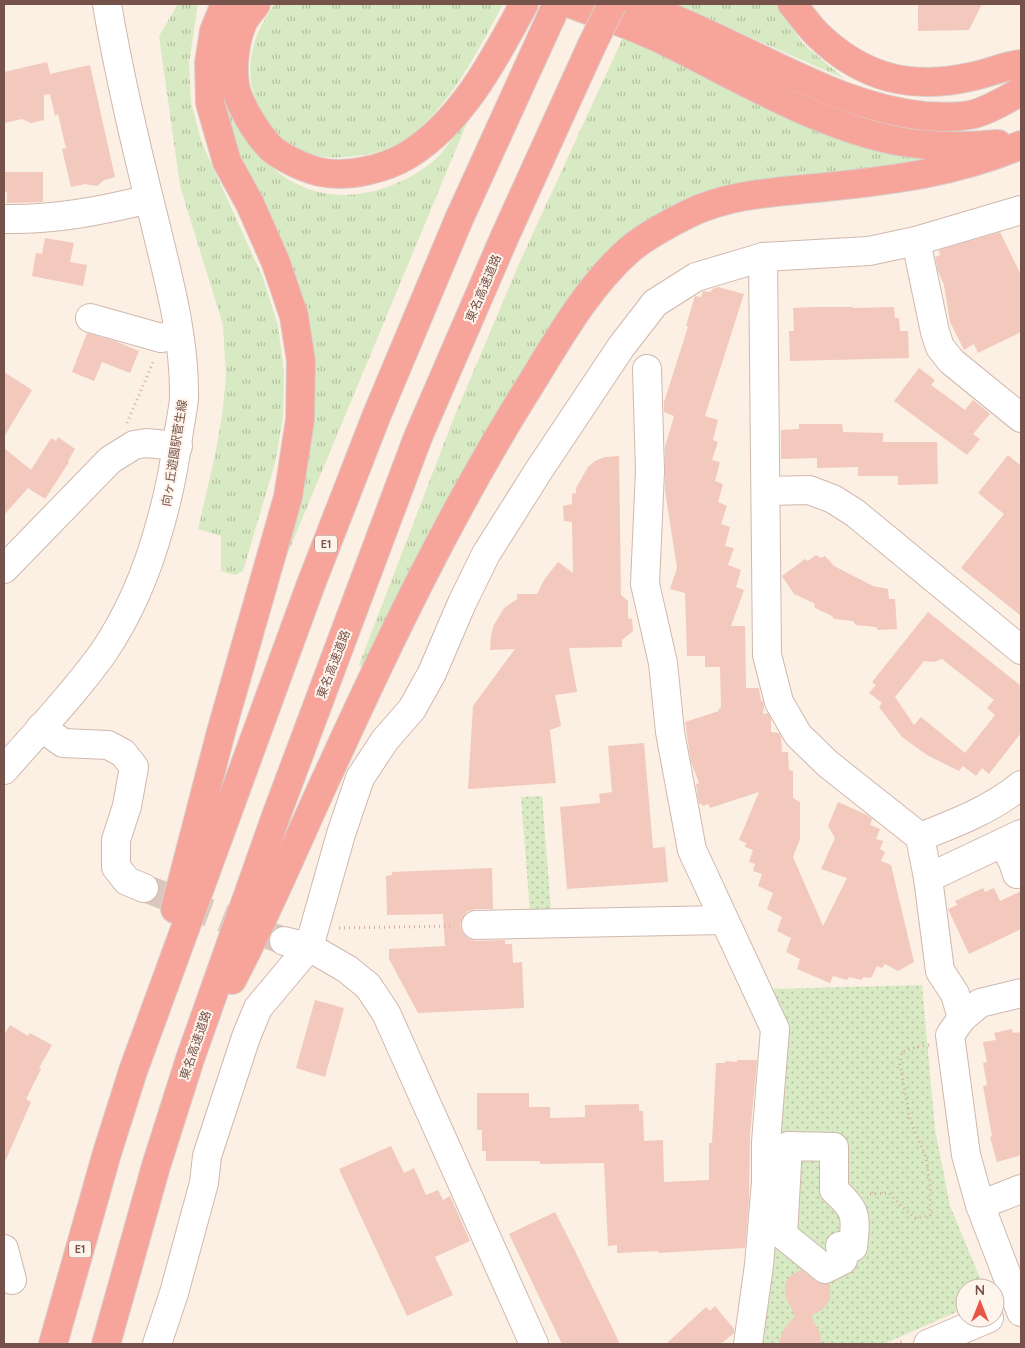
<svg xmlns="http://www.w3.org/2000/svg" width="1025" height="1348" viewBox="0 0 1025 1348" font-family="Quicksand,'Noto Sans JP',sans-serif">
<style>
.grass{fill:url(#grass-tufts)}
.park{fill:url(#park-dots)}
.building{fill:#f2c9bc;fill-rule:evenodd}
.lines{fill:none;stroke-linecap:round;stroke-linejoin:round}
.minor-tunnel{stroke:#dac8be;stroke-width:28;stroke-dasharray:28 14;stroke-linecap:butt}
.minor-casing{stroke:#d0b8ae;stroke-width:30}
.highway-casing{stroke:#d8cfcc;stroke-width:30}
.path{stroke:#d7ac9f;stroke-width:3;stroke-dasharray:1 4;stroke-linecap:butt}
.minor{stroke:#fff;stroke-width:28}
.highway{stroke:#f7a59b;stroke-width:28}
.highway-bridge-casing{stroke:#d8cfcc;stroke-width:30;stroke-linecap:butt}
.highway-bridge{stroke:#f7a59b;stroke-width:28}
.labels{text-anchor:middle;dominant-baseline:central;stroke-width:4;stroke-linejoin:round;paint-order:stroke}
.shield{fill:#fff4eb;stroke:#9e837a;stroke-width:1}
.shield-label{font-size:11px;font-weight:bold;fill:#75534a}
.street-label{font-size:12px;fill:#75534a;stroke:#fff4eb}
</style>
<defs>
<pattern id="grass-tufts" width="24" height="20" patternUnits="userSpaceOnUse" patternTransform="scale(1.25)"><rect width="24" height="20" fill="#d8eac3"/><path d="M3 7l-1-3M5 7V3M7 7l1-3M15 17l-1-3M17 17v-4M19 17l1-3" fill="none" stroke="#b4c0a0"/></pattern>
<pattern id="park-dots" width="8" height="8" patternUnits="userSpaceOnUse" patternTransform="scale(1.25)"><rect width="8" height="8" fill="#d8eac3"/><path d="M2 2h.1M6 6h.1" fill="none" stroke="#b4c0a0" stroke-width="1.8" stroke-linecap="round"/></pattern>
</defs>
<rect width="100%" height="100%" fill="#fcefe4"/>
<g class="grass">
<path d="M178 4H198L189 63 191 102 201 141 263 278 278 326 284 372 283 418 275 463 243 571 235 575 221 571V536L198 529 215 455 222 416 226 377 223 325 180 186 159 36Z"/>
<path d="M275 4H503C478 50 454 100 413 134 398 147 374 155 354 156 341 158 325 158 312 155 295 151 281 140 270 125 240 86 246 42 275 4Z"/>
<path d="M675 4H777L802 43 845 79Z"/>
<path d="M626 31 953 157 841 174 767 178 736 184 703 193 651 218 365 667 359 665 453 420 518 266Z"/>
<path d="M221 95H228C231 105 233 115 237 124 256 159 290 190 331 194 368 199 409 182 436 159 447 149 464 120 474 106L280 572 309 385 234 156Z"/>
</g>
<g class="park">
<path d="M542 796 551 910 530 912 521 797Z"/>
<path d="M922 985 935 1129 950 1206 982 1283 979 1288H965V1308L884 1344H759L778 1176 785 1066 772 989Z"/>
</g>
<g class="building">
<path d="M918 4H982L969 30 918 31Z"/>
<path d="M47 62 50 74 90 65 115 177 104 180 97 186 85 184 71 187 62 149 66 148 58 114 55 116 50 94 44 95V120L31 123 22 119 4 123V72Z"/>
<path d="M4 172H43V202L7 203V192H4Z"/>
<path d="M1000 232 1021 275V332L978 353 974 344 964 350 950 322 944 285 938 271 935 257 940 255 939 250Z"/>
<path d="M45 238 74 243 70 262 87 265 83 286 32 276 36 253 42 254Z"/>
<path d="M718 287 744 294 705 416 718 420 713 440 718 442 712 460 720 462 715 481 723 484 718 502 727 506 721 524 730 527 725 546 734 548 728 565 741 570 736 587 744 590 731 626H745L746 688H759L761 701H763L764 706 763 714 768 713 771 719V732L779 733 781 737 782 752H788L789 770 793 771V798L800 802V839L793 857 823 926 847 878 821 869 835 838 828 826 838 802 867 815 872 819 870 825 880 829 876 839 883 841 880 849 885 852 881 861 891 865 914 962 898 971 885 964 882 968 877 966 871 978 863 977 862 980 849 977 847 980 833 976 830 983 797 969 800 959 786 952 791 938 777 931 782 917 767 909 773 893 758 886 762 874 753 871 755 864 749 862 753 850 745 847 746 843 739 840 759 792 710 808 708 804 703 806 701 804H699L696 784 699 783 691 762 685 722 719 711 718 709 721 708 720 667H705V656H687L685 593 670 589 677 568 665 491V447L674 416 664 412V402L688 327 686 326 695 296 701 297 703 291 711 292 712 289Z"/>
<path d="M813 307H853V308L894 307 895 318H899L900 331H908L909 358 790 361 789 331H794L793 308Z"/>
<path d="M87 333 115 341 139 351 130 373 102 362 94 381 72 372Z"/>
<path d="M919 368 935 380 931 385 965 410 973 400 990 414 973 434 980 439 967 455 894 401Z"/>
<path d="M4 372 32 390 4 437Z"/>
<path d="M799 424H842L843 432 883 433V442H937L938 484 898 485V476H858V467L817 468V458L781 459V430L799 429Z"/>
<path d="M58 437 75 449 68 461 69 462 45 499 28 488 4 515V448L31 470 51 438 56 441Z"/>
<path d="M1008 455 1021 466V616L961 568 1004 514 978 493Z"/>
<path d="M619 456 621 595 628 601V618L632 619 633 631 622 640V647L569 648 577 692 555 695 561 726 550 730 556 783 468 789 473 706 515 649 490 650 491 635 494 625 504 608 517 599V594H537L544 580 558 562 573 573 572 522 564 521 563 506 572 504V494L576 493V488L588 467 595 461 605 457Z"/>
<path d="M816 555 821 558 825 556 834 566 873 586 888 589 889 599H895L897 629 878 630 876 627 856 625 853 621 834 619 832 616 815 608 814 603 794 594 782 576 805 559 808 561Z"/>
<path d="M928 612 1021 686V733L989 774 982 768 976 776 963 766 959 771 927 755 902 737 879 707 882 703 869 693 876 685 872 682ZM942 659 994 700 987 708 995 715 965 753 921 717 914 725 895 697 924 661 934 662Z"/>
<path d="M644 743 653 848 665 847 668 882 567 889 560 807 600 803 599 794 612 792 608 746Z"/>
<path d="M492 868 493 909H476L468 911 463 917 460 926 463 933 469 939 476 941 505 940V944H512L513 963 522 962 524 1008 418 1013 389 959V949L445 946 443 914 387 915 386 876 392 875V872Z"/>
<path d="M983 888 985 892 994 888 1000 901 1021 891V929L969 954 948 909 957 905 955 901Z"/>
<path d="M315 1000 344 1008 325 1077 296 1068Z"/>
<path d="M10 1025 28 1036 30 1033 52 1045 39 1068 41 1069 26 1099 31 1102 4 1164V1035Z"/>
<path d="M1012 1029 1013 1033 1021 1032V1155L997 1162 990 1137 992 1136 983 1086 987 1085 983 1063 987 1062 983 1042 996 1040 994 1033Z"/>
<path d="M737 1060H757L750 1135 749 1199 745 1248 658 1253V1251L617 1253V1245L608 1246 604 1163 540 1164V1161H486V1151H482V1130H477V1093H529V1107H550V1118L585 1117V1105L639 1104V1111H643L644 1141 663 1140 664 1182 709 1180V1143H712L716 1063H725V1061L737 1062Z"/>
<path d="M391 1146 404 1173 414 1168 426 1195 438 1190 443 1200 450 1196 470 1241 435 1257 453 1295 407 1316 339 1169Z"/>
<path d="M555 1212 573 1247 620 1344H562L509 1234Z"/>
<path d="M801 1270 816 1281 823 1284H829L830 1285V1299L827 1304 823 1309 811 1316 820 1333 821 1344H778L784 1329 795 1316 786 1298 785 1291 786 1282 791 1275Z"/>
<path d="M715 1306 734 1329V1333L721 1344H666L706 1307 710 1311Z"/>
</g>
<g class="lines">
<path class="minor-tunnel" d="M144 888 284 941"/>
<defs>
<g id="minor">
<path d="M4 219C54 220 101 211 149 199"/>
<path d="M916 241 935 332 940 347 951 361 1021 418"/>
<path d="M763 257 767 655 779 702 798 735 828 764 920 837 928 878 940 971 955 994 962 1018"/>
<path d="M90 318 161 338 179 334"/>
<path d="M647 369 650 471 645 584 663 663 670 732 692 850 775 1029 766 1142V1182L759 1265 748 1344"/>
<path d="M767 491 809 490 833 499 855 513 1021 650"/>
<path d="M4 569 110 460 134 445 146 443 178 446"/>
<path d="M41 727 63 743 108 745 123 753 134 767 127 806 116 840V867L127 881 144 888"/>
<path d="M4 770C37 732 73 695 103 653 129 615 148 569 160 525 169 494 175 463 179 431 181 420 183 409 184 398 185 337 168 277 154 219 136 147 119 76 107 4"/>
<path d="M920 837C956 823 992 809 1021 785"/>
<path d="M1003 843 1013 862 1017 874"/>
<path d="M928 878 1021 834"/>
<path d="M476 925 723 920"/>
<path d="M284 941 309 947 347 969 368 986 386 1013 534 1344"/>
<path d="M1021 993 980 1003 962 1018 950 1035 966 1155 980 1205 1021 1312"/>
<path d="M788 1146 834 1147V1190C858 1211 856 1217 853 1247L840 1246 843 1260 825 1269 783 1235Z"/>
<path d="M980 1205 1021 1189"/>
<path d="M4 1249 12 1280"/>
<path d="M157 1344 174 1293 204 1183 207 1156 246 1037 258 1008 309 947 341 834 360 778 385 740 412 709 432 673 462 603 486 554 539 470 621 347 655 303 696 277 763 257 869 251 916 241 1021 210"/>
<path d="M928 1344 989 1318"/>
</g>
<g id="highway">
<path d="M256 4C252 10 246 16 243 22 235 41 232 65 235 85 238 103 257 134 270 147 273 151 278 153 282 156 294 163 307 169 320 172 347 178 385 169 408 155 462 122 495 58 524 4"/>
<path d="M571 4C600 15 629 24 656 37 734 74 817 127 903 142 934 147 966 147 998 144"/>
<path d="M637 4C669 16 700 30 731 45 794 74 854 109 925 116 941 117 958 118 974 114 991 109 1006 100 1021 91"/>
<path d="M792 4C801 14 809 27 819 36 863 78 911 90 970 77 987 74 1003 66 1021 64"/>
<path d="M175 909 221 732 288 497 300 420 301 361 294 316 276 263 250 204 227 162 210 103 209 63 214 31 225 4"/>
<path d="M232 980C268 912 297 841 330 770 388 643 448 518 522 398 553 349 584 290 628 251 645 236 666 225 686 215 729 193 779 192 826 187 895 180 957 172 1021 145"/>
<path d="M53 1344 107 1153 133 1071 311 584 376 417 459 219 557 4"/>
<path d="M106 1344 156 1166 190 1059 276 816 418 437 505 236 591 47"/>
</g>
</defs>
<use href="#minor" class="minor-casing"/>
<use href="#highway" class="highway-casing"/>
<g class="path">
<path d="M127 423 154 360"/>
<path d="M339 928 452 926"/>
<path d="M870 1194 889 1193 900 1205 915 1218 930 1215V1183L926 1157 910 1120 900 1064 902 1052 916 1047 929 1045"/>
<path d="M896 1344 905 1340"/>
</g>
<use href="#minor" class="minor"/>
<use href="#highway" class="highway"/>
<defs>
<path id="highway-bridge" d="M591 47 612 4"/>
</defs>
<use href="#highway-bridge" class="highway-bridge-casing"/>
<use href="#highway-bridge" class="highway-bridge"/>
</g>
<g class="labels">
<g class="shield">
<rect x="315" y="535.5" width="22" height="17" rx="4"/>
<rect x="69" y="1240.5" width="22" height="17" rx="4"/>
</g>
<g class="shield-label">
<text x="326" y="544">E1</text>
<text x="80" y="1249">E1</text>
</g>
<g class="street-label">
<text transform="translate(483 288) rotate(-67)">東名高速道路</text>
<text transform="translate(174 453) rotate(-81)">向ヶ丘遊園駅菅生線</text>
<text transform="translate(333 664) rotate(-69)">東名高速道路</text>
<text transform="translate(195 1045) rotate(-71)">東名高速道路</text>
</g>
</g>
<rect width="1025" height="1348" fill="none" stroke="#75534a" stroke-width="10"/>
<g transform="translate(980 1303)"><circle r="24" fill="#fff4eb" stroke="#c8b4ab"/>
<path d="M0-4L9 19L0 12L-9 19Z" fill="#e75549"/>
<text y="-8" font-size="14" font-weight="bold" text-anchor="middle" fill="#75534a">N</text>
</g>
</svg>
